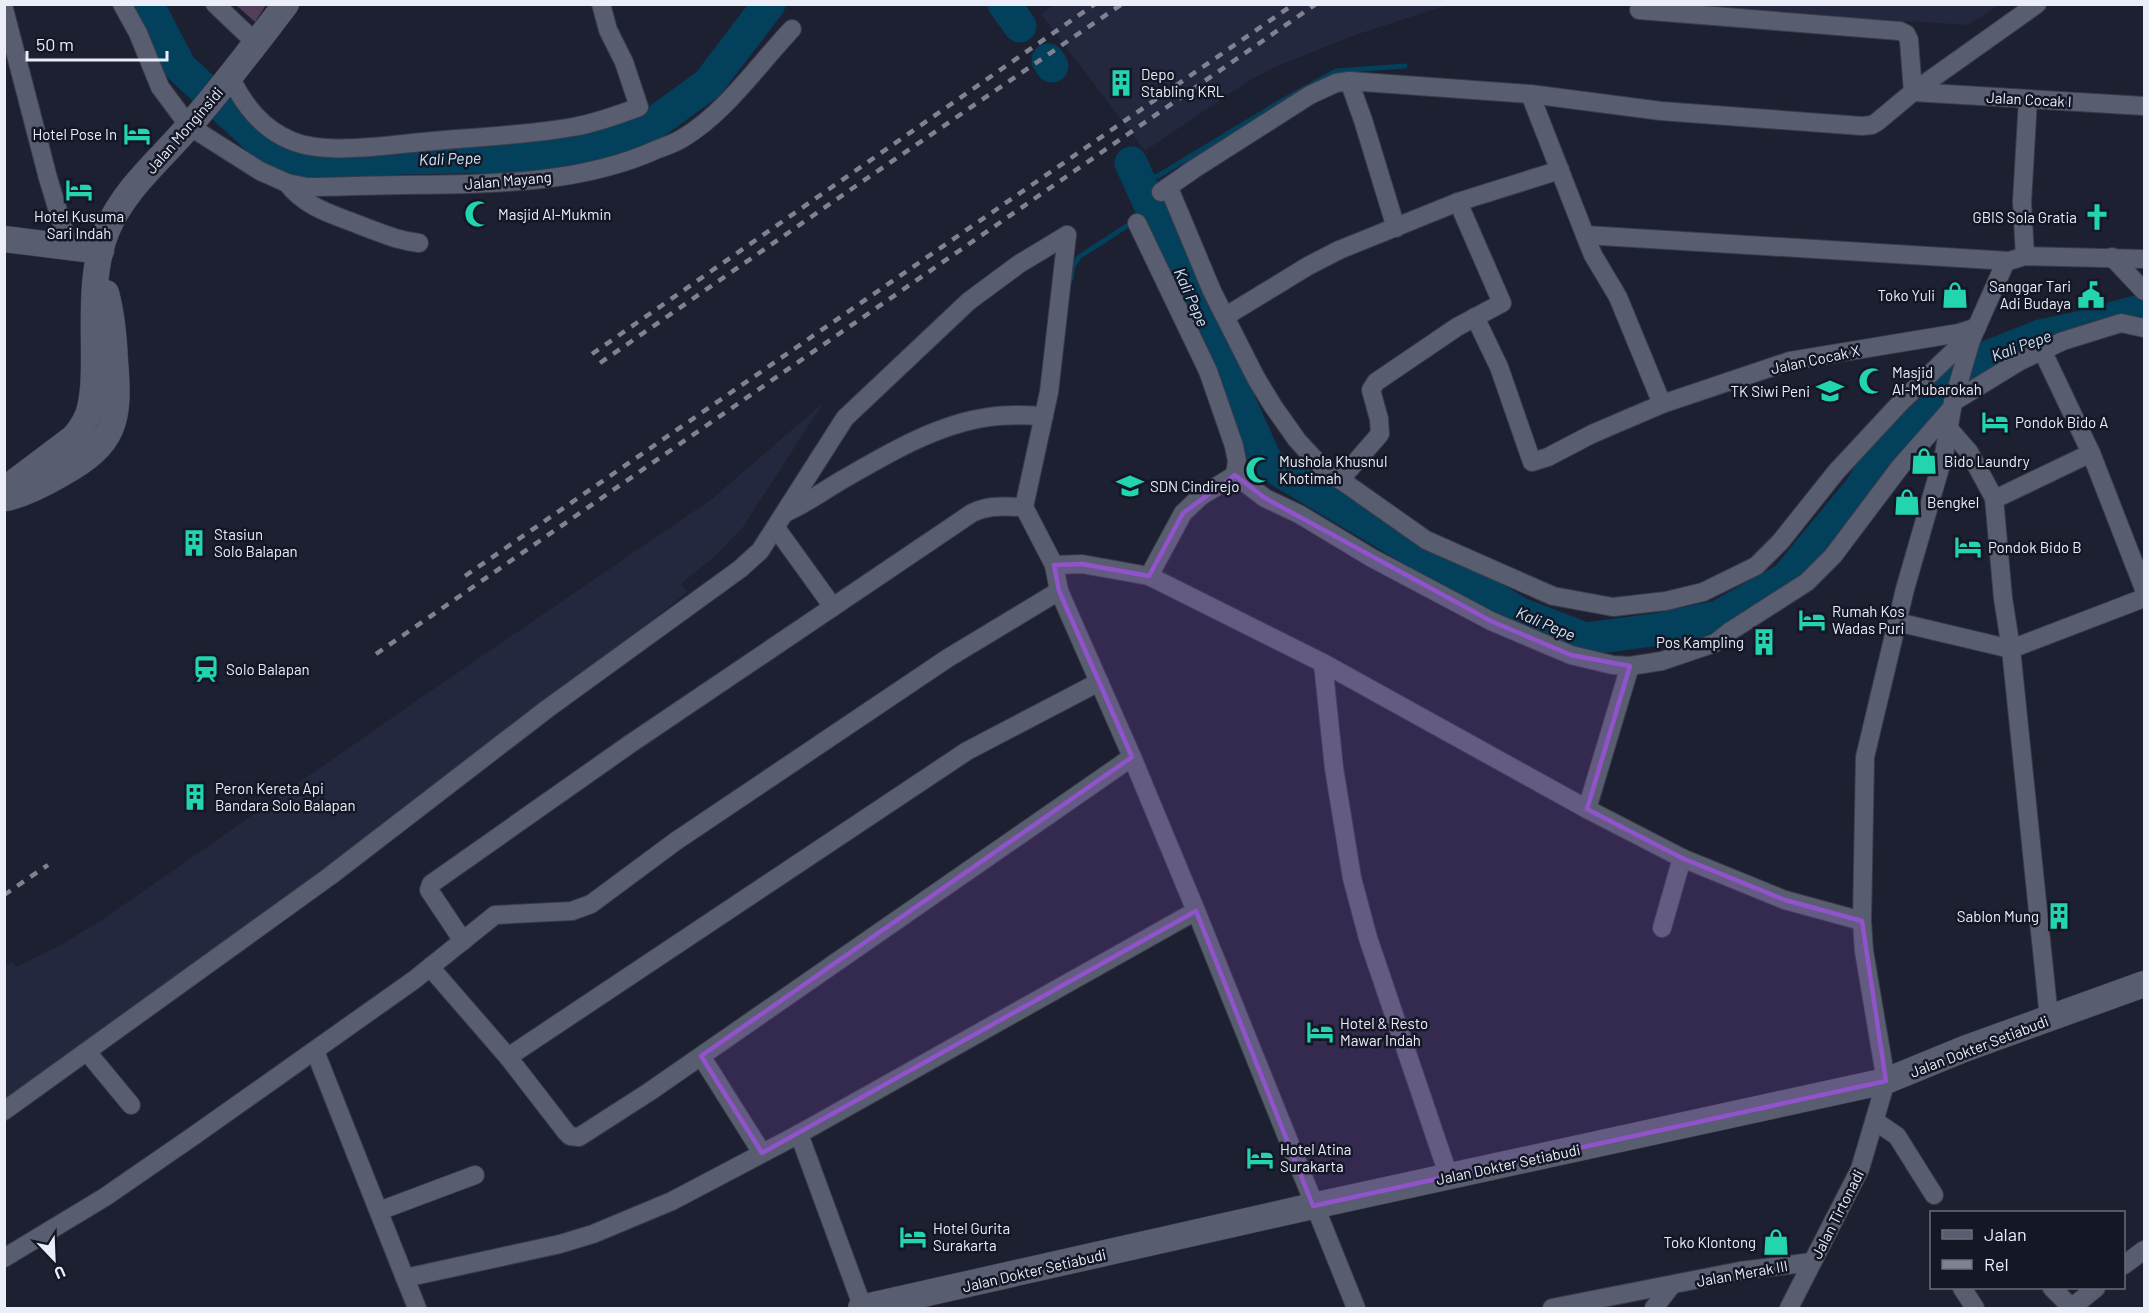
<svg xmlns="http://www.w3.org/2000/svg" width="2149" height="1313" viewBox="0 0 2149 1313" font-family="Barlow,sans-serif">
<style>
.built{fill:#24283f}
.green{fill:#523d5a}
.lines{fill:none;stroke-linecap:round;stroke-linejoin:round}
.stream{stroke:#02405b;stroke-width:5}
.river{stroke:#02405b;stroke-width:33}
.street-casing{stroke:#3a3c4a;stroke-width:20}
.secondary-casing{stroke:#3a3c4a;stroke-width:27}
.street{stroke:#595d70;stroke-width:18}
.secondary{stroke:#595d70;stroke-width:26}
.rail{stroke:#7f8291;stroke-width:4.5;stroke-dasharray:8 8;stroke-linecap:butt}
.marked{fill:#9153cb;fill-opacity:0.2;stroke:#9153cb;stroke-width:4.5;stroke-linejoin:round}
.labels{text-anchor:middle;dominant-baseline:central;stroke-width:5;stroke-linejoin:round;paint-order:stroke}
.poi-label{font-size:15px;fill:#ebedf9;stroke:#141726;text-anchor:start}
.street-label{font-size:15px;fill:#ebedf9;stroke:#141726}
.water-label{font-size:16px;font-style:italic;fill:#cae8fb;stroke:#141726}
</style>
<rect width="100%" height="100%" fill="#1d2031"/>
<g class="built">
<path d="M1055 4H1448V5L1358 34 1275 67 1248 81 1145 151 1041 14Z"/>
<path d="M1653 5H1999L1968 25Z"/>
<path d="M823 403 743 527 715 556 681 584 687 592 583 677 5 1106V966L13 962 16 967 61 945 102 920 422 697 712 499Z"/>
</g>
<path class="green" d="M236 5V4L266 5 255 22Z"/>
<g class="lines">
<g class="stream">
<path d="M1139 178 1158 176 1280 102 1336 71 1405 66"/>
<path d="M1071 279 1073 266 1079 257 1151 210"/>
</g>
<g class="river">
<path d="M147 4 180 67 258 139 288 162H326L399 158 526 156 635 137 708 84 769 4"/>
<path d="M1004 4 1020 26"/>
<path d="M1048 60 1052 66"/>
<path d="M1131 163 1267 463 1520 614 1585 639 1660 629 1718 617 1786 579 1861 488 1884 449 1962 367 2040 336 2074 329 2136 312 2144 316"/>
</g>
<defs>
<g id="street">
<path d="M122 4 138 33 160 87 189 126 260 171 287 183 307 187C339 187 371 185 403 185 488 184 579 185 658 149 666 146 675 143 683 138 725 113 758 65 792 29"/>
<path d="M215 4 256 43"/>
<path d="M4 9 48 178 69 247"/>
<path d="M1639 10 1900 31 1906 34 1909 40 1913 92 2037 4"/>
<path d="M230 77C244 105 262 129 292 141 328 156 394 144 433 141 480 137 527 135 573 127 596 123 618 115 639 107L624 62 608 30 601 4"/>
<path d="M1349 81 1363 120 1396 228"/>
<path d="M1530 94 1585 235 2009 261 2025 256 2144 259"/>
<path d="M287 183C305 208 335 215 362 226 384 234 395 240 419 243"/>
<path d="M1169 188 1212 291 1256 378 1273 406 1297 440 1321 466 1426 540 1553 596 1613 607 1666 601 1703 592 1756 566 1781 541 1836 472 1901 402 1955 350 1971 340"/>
<path d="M1161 192 1194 169 1310 95 1336 83 1349 81 1530 94 1661 111 1862 126 1872 125 1877 122 1913 92 2144 106"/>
<path d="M1137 223 1208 371 1234 446 1237 461 1235 475 1265 498 1299 514 1372 558 1491 621 1571 655 1613 665 1630 666 1662 661 1715 643 1729 632 1807 582 1833 556 1900 467 1952 408"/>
<path d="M1067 235 1049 392 1024 507 1054 565 1082 564 1149 576 1323 663 1587 809 1682 858 1785 900 1862 921"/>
<path d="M1585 235 1593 255 1618 297 1662 404 1790 361 1959 333 1977 327"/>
<path d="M2025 256 2022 202 2028 99"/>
<path d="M2112 257 2144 291"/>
<path d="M1226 316 1308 266 1339 250 1458 202 1560 170"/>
<path d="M1475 317 1499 367 1532 462 1548 457 1592 434 1662 404"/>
<path d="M2042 350 2091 453 2144 589"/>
<path d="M1953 402 2020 361 2063 341 2121 323 2144 328"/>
<path d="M1949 429 1969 452 1994 498 2003 598 2011 649 2049 1018"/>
<path d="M1340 480 1380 434 1379 419 1371 390 1376 382 1457 327 1502 303 1458 202"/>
<path d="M1995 499 2091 453"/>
<path d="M787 512C807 503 823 491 842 480 887 454 937 424 989 417 1007 414 1025 415 1044 416"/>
<path d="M776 528 833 607"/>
<path d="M1054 565 1059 591 1132 757 1196 911 1356 1308"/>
<path d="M1149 576 1183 513 1201 496 1235 475"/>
<path d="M1897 622 2011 649 2144 598"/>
<path d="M1323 663 1334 768 1352 878 1368 938 1449 1177"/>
<path d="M1587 809 1630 666"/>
<path d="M1662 928 1682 858"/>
<path d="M463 941 429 890 431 884 630 744 972 513C990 504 1005 507 1024 507"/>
<path d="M430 967 508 1057 566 1132 570 1136 579 1137 649 1092 1132 757"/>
<path d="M315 1051 405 1278 560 1244 593 1234 672 1201 799 1134 1196 911"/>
<path d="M88 1053 131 1105"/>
<path d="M701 1056 762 1153"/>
<path d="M508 1057 967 751 1099 682"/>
<path d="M4 1111 330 876 547 709 740 569 760 551 845 418 969 301 1019 264 1067 235"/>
<path d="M1875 1121 1897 1136 1934 1195"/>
<path d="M799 1134 863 1308"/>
<path d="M379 1211 475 1175"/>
<path d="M4 1258 105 1197 192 1137 414 980 495 915 572 911 591 904 676 841 948 658 1059 591"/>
<path d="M2124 1265 2144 1250"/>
<path d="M405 1278 417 1308"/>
<path d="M1962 1288 1975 1308"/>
<path d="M2052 1288 2072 1308"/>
<path d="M1552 1308 1740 1271 1812 1262"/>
<path d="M1654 1308 1671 1286"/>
<path d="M1789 1308 1860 1169 1886 1081 1864 951 1862 921 1865 757 1905 589 1944 454 1953 402 1971 340 2006 261"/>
<path d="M2071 1308 2096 1288"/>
</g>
<g id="secondary">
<path d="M4 239 101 251"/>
<path d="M4 490 73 438C80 431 84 424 88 415 94 397 94 375 94 356 94 315 91 268 107 230 124 189 161 159 189 126 223 87 254 46 286 4"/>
<path d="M7 498C26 493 44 484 61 474 116 444 120 420 115 361 114 338 112 315 106 293"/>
<path d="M861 1308 1313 1206 1886 1081 1964 1049 2144 984"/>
</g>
</defs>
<use href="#street" class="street-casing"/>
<use href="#secondary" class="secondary-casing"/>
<use href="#street" class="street"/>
<use href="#secondary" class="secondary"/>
<g class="rail">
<path d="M592 354 1095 4"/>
<path d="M600 363 850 190 1122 4"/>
<path d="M465 576 1294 4"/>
<path d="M376 654 1316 4"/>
<path d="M4 895 48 865"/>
</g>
</g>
<path class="marked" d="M1235 475 1265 498 1491 621 1571 655 1630 666 1587 809 1682 858 1785 900 1862 921 1886 1081 1313 1206 1196 911 762 1153 701 1056 1132 757 1059 591 1054 565 1082 564 1149 576 1183 513Z"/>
<defs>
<symbol id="building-bare" viewBox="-9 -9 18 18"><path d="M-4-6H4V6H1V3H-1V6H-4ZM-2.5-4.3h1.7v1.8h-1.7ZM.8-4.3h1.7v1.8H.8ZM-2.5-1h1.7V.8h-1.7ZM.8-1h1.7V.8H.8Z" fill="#22d5af" stroke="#141726" stroke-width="2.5" paint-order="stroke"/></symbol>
<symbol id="hotel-bare" viewBox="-9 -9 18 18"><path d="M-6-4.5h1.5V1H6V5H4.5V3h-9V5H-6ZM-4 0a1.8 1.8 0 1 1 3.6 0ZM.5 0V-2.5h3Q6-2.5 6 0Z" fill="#22d5af" stroke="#141726" stroke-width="2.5" paint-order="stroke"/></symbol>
<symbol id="mosque-bare" viewBox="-9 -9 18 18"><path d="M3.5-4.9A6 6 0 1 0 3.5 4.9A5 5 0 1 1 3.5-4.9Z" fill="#22d5af" stroke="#141726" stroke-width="2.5" paint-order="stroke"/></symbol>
<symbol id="church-bare" viewBox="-9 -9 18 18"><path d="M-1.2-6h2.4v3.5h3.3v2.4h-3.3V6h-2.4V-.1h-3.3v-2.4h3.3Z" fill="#22d5af" stroke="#141726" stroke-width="2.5" paint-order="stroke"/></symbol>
<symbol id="shop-bare" viewBox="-9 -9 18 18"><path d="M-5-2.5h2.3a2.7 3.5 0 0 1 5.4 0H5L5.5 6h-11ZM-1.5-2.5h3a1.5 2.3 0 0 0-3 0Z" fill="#22d5af" stroke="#141726" stroke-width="2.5" paint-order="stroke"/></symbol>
<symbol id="civic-bare" viewBox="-9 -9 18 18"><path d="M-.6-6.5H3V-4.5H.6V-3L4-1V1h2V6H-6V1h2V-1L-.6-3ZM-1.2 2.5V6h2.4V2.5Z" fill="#22d5af" stroke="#141726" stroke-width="2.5" paint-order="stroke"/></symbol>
<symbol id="school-bare" viewBox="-9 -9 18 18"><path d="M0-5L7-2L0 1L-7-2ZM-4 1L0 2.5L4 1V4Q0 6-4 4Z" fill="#22d5af" stroke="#141726" stroke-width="2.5" paint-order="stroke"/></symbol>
<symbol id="station-bare" viewBox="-9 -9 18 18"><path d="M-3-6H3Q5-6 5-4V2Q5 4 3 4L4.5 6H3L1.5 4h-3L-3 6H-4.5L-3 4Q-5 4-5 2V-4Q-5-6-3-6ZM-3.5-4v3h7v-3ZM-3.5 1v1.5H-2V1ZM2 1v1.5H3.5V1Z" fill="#22d5af" stroke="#141726" stroke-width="2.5" paint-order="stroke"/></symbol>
</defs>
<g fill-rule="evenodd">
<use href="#building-bare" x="1102" y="64" width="38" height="38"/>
<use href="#hotel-bare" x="118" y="115" width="38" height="38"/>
<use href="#hotel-bare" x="60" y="171" width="38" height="38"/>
<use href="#mosque-bare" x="459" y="195" width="38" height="38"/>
<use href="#church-bare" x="2078" y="198" width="38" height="38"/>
<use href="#shop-bare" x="1936" y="276" width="38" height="38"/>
<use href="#civic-bare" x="2072" y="276" width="38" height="38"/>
<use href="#mosque-bare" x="1853" y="362" width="38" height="38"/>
<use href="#school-bare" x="1811" y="372" width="38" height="38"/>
<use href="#hotel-bare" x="1976" y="403" width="38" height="38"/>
<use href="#shop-bare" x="1905" y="442" width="38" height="38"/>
<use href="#mosque-bare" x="1240" y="451" width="38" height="38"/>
<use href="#school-bare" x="1111" y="467" width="38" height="38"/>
<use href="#shop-bare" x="1888" y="483" width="38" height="38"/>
<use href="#building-bare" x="175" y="524" width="38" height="38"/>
<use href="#hotel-bare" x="1949" y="528" width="38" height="38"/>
<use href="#hotel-bare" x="1793" y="601" width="38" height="38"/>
<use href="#building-bare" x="1745" y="623" width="38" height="38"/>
<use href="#station-bare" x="187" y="650" width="38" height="38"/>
<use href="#building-bare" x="176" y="778" width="38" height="38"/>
<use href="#building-bare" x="2040" y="897" width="38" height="38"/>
<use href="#hotel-bare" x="1301" y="1013" width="38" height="38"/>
<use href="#hotel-bare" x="1241" y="1139" width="38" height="38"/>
<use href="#hotel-bare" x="894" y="1218" width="38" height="38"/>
<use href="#shop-bare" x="1757" y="1223" width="38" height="38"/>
</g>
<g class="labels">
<g class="poi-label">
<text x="1141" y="74">Depo<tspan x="1141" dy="17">Stabling KRL</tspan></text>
<text x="117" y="134" text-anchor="end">Hotel Pose In</text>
<text x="498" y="214">Masjid Al-Mukmin</text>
<text x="79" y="216" text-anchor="middle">Hotel Kusuma<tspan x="79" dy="17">Sari Indah</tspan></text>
<text x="2077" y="217" text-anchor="end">GBIS Sola Gratia</text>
<text x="2071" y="286" text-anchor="end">Sanggar Tari<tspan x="2071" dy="17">Adi Budaya</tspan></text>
<text x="1935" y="295" text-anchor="end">Toko Yuli</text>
<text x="1892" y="372">Masjid<tspan x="1892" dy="17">Al-Mubarokah</tspan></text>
<text x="1810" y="391" text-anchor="end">TK Siwi Peni</text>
<text x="2015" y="422">Pondok Bido A</text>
<text x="1279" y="461">Mushola Khusnul<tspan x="1279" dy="17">Khotimah</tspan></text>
<text x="1944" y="461">Bido Laundry</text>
<text x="1150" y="486">SDN Cindirejo</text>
<text x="1927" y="502">Bengkel</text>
<text x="214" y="534">Stasiun<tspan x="214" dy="17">Solo Balapan</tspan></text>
<text x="1988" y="547">Pondok Bido B</text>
<text x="1832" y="611">Rumah Kos<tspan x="1832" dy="17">Wadas Puri</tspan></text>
<text x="1744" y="642" text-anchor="end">Pos Kampling</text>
<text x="226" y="669">Solo Balapan</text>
<text x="215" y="788">Peron Kereta Api<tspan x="215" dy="17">Bandara Solo Balapan</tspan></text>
<text x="2039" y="916" text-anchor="end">Sablon Mung</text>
<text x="1340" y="1023">Hotel &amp; Resto<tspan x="1340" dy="17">Mawar Indah</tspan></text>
<text x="1280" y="1149">Hotel Atina<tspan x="1280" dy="17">Surakarta</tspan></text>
<text x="933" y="1228">Hotel Gurita<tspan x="933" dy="17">Surakarta</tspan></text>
<text x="1756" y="1242" text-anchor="end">Toko Klontong</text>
</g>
<g class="street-label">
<text transform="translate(2029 99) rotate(3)">Jalan Cocak I</text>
<text transform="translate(184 130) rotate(-49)">Jalan Monginsidi</text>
<text transform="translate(508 180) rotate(-5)">Jalan Mayang</text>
<text transform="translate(1815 359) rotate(-12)">Jalan Cocak X</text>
<text transform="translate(1979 1046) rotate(-21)">Jalan Dokter Setiabudi</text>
<text transform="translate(1508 1164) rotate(-12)">Jalan Dokter Setiabudi</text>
<text transform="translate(1837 1214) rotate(-63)">Jalan Tirtonadi</text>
<text transform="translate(1034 1270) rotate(-13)">Jalan Dokter Setiabudi</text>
<text transform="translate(1742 1273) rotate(-10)">Jalan Merak III</text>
</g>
<g class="water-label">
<text transform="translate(450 158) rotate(-2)">Kali Pepe</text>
<text transform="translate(1192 297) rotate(66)">Kali Pepe</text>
<text transform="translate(2021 345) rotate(-20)">Kali Pepe</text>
<text transform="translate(1546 623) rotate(23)">Kali Pepe</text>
</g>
</g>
<rect width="2149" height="1313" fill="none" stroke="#ebedf9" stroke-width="12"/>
<rect x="1930" y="1211" width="195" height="78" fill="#141726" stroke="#6a6d7a" stroke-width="1.5"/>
<rect x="1942" y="1230" width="30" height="9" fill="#595d70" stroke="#6a6d7a" stroke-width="1.5"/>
<text x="1984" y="1241" font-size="18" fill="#ebedf9">Jalan</text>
<rect x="1942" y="1260" width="30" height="9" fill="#7f8291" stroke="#6a6d7a" stroke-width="1.5"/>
<text x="1984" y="1271" font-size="18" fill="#ebedf9">Rel</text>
<g transform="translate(54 1259) rotate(157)" stroke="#141726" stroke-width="4.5" paint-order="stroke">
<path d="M0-4.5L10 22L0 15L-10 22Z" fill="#ebedf9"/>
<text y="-9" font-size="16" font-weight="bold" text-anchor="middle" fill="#ebedf9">U</text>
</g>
<path d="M27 51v9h140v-9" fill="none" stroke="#ebedf9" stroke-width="3"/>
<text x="36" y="51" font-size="18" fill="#ebedf9" stroke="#141726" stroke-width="4.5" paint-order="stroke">50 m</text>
</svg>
